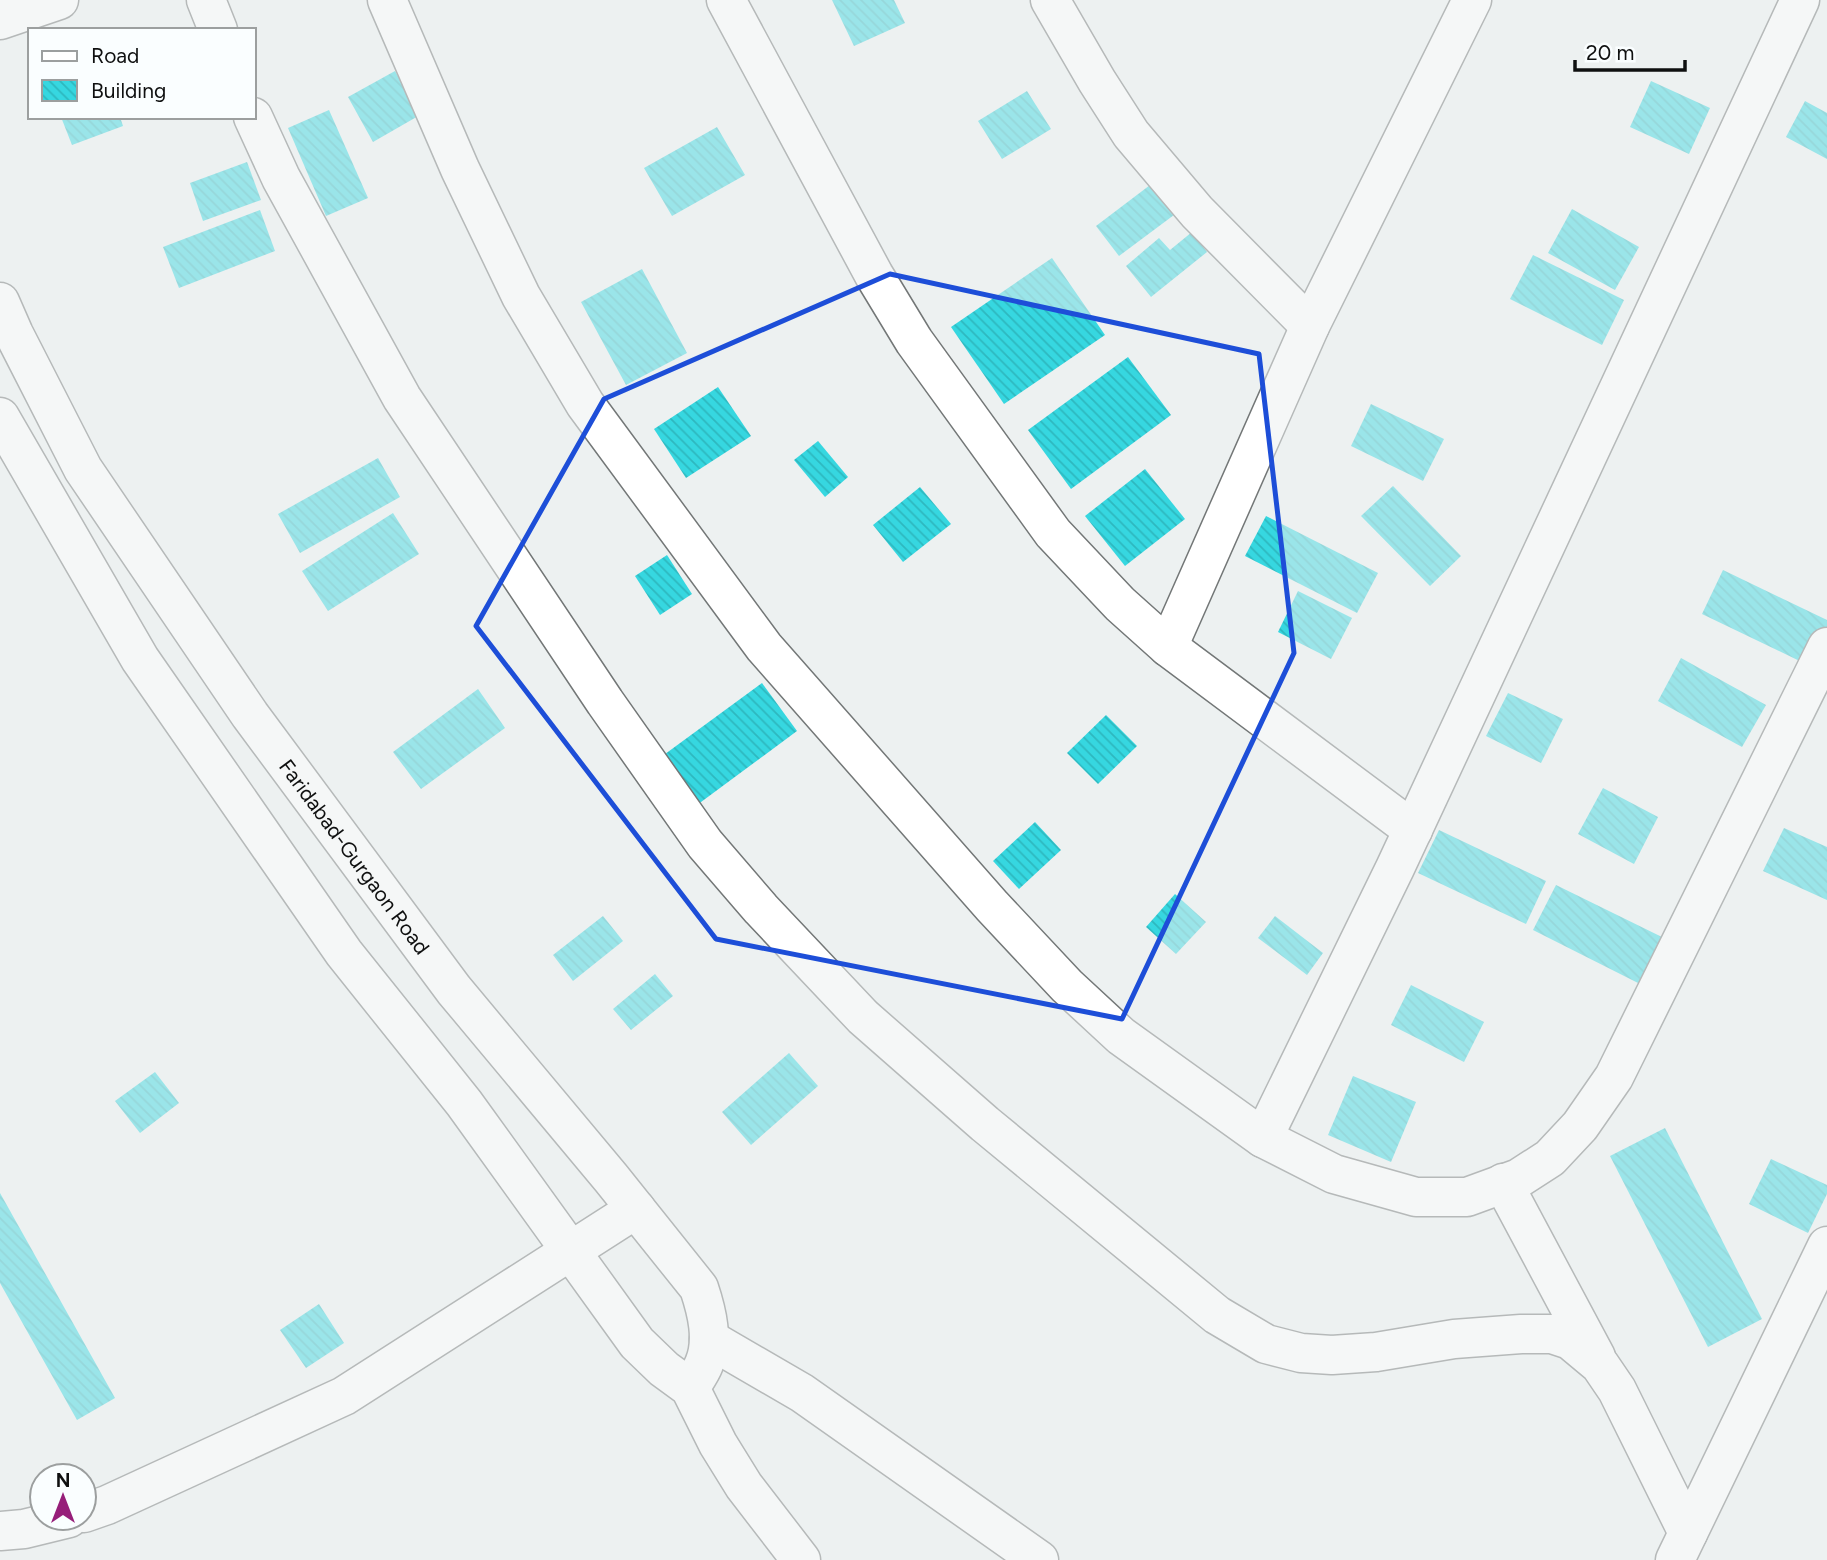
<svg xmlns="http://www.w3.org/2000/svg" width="1827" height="1560" viewBox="0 0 1827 1560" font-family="Figtree,sans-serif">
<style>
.building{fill:url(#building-back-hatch)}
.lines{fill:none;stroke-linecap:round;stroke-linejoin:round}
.minor-casing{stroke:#737777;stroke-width:41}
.major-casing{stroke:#737777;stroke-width:41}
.minor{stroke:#fff;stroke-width:38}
.major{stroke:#fff;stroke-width:38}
.marked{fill:none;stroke:#1d4ed8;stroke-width:5;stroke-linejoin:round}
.labels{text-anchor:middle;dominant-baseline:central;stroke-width:6;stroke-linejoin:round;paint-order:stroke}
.street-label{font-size:21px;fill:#0f1010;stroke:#fafeff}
</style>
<defs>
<pattern id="building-back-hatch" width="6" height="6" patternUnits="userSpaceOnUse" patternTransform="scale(1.75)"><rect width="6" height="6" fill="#36d7e0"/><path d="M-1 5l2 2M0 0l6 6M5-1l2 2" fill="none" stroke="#2eb8bf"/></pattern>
</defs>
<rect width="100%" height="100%" fill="#edf1f1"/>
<g class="building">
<path d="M832 0H894L905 23 854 46Z"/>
<path d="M395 71 420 115 373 142 348 97Z"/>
<path d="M1651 81 1710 108 1689 154 1630 127Z"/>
<path d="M1027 91 1051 129 1002 159 978 121Z"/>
<path d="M1805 101 1827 113V159L1786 137Z"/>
<path d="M329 110 368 198 326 216 288 128Z"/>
<path d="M61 117H120L123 126 72 145Z"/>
<path d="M717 127 745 175 672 216 644 168Z"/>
<path d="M247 162 261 200 203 221 190 183Z"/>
<path d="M1158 179 1182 209 1119 256 1096 226Z"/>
<path d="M1572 209 1639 247 1615 290 1548 253Z"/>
<path d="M260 210 275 251 179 288 163 247Z"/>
<path d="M1192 232 1207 252 1151 297 1126 266 1159 238 1170 250Z"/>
<path d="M1533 255 1624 300 1602 345 1510 299Z"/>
<path d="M1052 258 1105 335 1004 404 951 327Z"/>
<path d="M642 269 687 353 626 385 581 302Z"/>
<path d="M1128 357 1171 415 1071 489 1028 430Z"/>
<path d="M718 387 751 436 686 478 654 429Z"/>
<path d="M1371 404 1444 439 1423 481 1351 446Z"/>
<path d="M818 441 848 477 825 497 794 460Z"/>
<path d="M378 458 400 497 300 553 278 514Z"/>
<path d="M1145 469 1185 519 1125 566 1085 516Z"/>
<path d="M1393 486 1461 556 1430 586 1361 516Z"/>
<path d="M920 487 951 524 903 562 873 525Z"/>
<path d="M393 513 419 554 328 611 302 571Z"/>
<path d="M1266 516 1378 573 1357 613 1245 556Z"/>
<path d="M667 555 692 594 660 615 635 576Z"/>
<path d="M1723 570 1827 620V631L1810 666 1702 614Z"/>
<path d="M1298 591 1352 618 1331 659 1278 632Z"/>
<path d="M1681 658 1766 705 1742 747 1658 701Z"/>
<path d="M762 683 797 731 697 805 661 757Z"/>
<path d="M478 689 505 728 421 789 393 752Z"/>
<path d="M1508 693 1563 719 1541 763 1486 736Z"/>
<path d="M1106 715 1137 746 1098 784 1067 753Z"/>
<path d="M1603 788 1658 817 1634 864 1578 834Z"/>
<path d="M1035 822 1061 850 1019 889 993 861Z"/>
<path d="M1784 828 1827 847V900L1763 871Z"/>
<path d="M1439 830 1546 881 1526 924 1418 873Z"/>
<path d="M1556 885 1668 940 1644 986 1533 930Z"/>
<path d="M1175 894 1206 922 1176 954 1146 927Z"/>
<path d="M603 916 623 941 573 981 553 955Z"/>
<path d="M1275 916 1323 953 1307 975 1258 938Z"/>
<path d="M655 974 673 996 631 1030 613 1009Z"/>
<path d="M1411 985 1484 1022 1464 1062 1391 1025Z"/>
<path d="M789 1053 818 1086 751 1145 722 1112Z"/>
<path d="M155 1072 179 1103 140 1133 115 1101Z"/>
<path d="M1353 1076 1416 1102 1391 1162 1328 1135Z"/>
<path d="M1665 1128 1762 1319 1708 1347 1610 1156Z"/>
<path d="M1771 1159 1827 1185V1194L1808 1233 1749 1204Z"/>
<path d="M0 1193 115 1398 77 1420 0 1283Z"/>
<path d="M319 1304 344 1343 306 1368 280 1330Z"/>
</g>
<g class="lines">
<defs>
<g id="minor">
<path d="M206 0 218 30"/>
<path d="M387 0 460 169 521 296 585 404 764 647 992 906 1067 986 1121 1036 1263 1138 1334 1174 1416 1197H1467L1519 1178 1550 1158 1580 1126 1614 1077 1827 647"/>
<path d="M726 0 874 275 914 341 1053 533 1120 604 1168 647 1413 830"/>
<path d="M1050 0 1097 81 1131 134 1197 212 1310 326"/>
<path d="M0 20 59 0"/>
<path d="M253 117 281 178 402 398 605 702 705 844 761 909 863 1017 985 1124 1217 1315 1266 1344 1301 1353 1332 1355 1376 1352 1454 1339 1521 1334H1552L1570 1340 1600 1365 1617 1390 1688 1533"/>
<path d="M1168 647 1310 326 1472 0"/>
<path d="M1263 1138 1395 868 1800 0"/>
<path d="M1503 1183 1596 1357"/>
<path d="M709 1339 802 1393 1039 1560"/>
<path d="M84 1513 107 1505 344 1396 636 1209"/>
<path d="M0 1531 24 1529 69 1518"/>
<path d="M1675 1560 1827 1246"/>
</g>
<g id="major">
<path id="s1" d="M0 302 14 334 83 469 250 715 454 990 611 1178 699 1288C707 1312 714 1340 704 1364 701 1372 695 1380 690 1388"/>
<path d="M0 417 140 659 344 953 464 1103 637 1343 664 1369 690 1388 718 1444 744 1486 801 1560"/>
</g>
</defs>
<use href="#minor" class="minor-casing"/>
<use href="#major" class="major-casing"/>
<use href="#minor" class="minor"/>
<use href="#major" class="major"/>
</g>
<path d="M0 0H1827V1560H0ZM890 274 1259 354 1294 653 1122 1019 716 939 476 626 604 399Z" fill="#edf1f1" fill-opacity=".55" fill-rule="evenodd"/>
<path class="marked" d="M890 274 1259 354 1294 653 1122 1019 716 939 476 626 604 399Z"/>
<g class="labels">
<g class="street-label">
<text stroke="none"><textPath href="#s1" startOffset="660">Faridabad-Gurgaon Road</textPath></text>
</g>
</g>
<rect x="28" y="28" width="228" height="91" fill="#fafeff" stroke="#9c9f9f" stroke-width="2"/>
<rect x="42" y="51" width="35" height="10" fill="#ffffff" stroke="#9c9f9f" stroke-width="2"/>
<text x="91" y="63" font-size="21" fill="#0f1010">Road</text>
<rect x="42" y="80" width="35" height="21" fill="url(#building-back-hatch)" stroke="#9c9f9f" stroke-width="2"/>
<text x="91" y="98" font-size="21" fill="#0f1010">Building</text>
<g transform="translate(63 1497)"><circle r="33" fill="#fafeff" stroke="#9c9f9f" stroke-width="2"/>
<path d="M0-5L12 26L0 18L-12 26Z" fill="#961e79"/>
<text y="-10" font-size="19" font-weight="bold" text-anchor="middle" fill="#0f1010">N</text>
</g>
<path d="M1575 60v10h110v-10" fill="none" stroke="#0f1010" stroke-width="3.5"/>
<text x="1586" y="60" font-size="21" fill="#0f1010" stroke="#fafeff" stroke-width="5" paint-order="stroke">20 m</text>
</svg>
